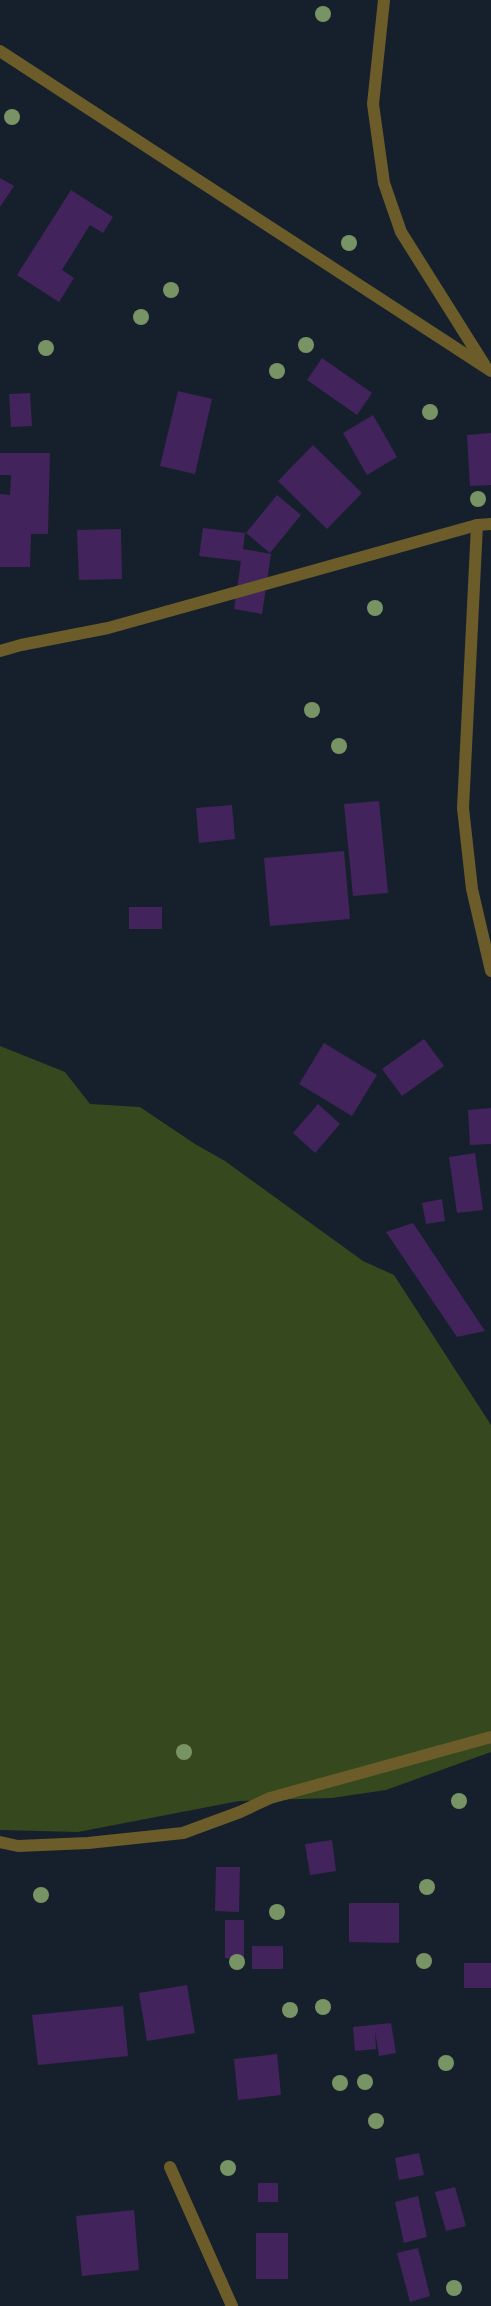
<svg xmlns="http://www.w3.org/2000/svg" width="491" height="2306" viewBox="0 0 491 2306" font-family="'Roboto Serif',serif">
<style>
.green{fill:#36481d}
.building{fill:#43235b}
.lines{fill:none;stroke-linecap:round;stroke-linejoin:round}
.minor{stroke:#6c5c2a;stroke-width:12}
.tree{fill:#789465}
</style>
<rect width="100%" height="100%" fill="#15202c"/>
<path class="green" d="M0 1046 65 1072 90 1104 140 1107 195 1144 225 1161 363 1261 394 1275 491 1425V1752L386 1790 332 1798 239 1801 78 1832 0 1830Z"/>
<g class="building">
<path d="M0 178 14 186 0 207Z"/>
<path d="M71 190 113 217 103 233 90 225 62 270 74 278 59 302 17 275Z"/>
<path d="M322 358 372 393 357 415 307 380Z"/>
<path d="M178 391 212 399 195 474 160 466Z"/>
<path d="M30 393 32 426 11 427 9 394Z"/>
<path d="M373 415 397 457 367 475 343 433Z"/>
<path d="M491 433V485L470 486 467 435Z"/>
<path d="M313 445 362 493 327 529 278 481Z"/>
<path d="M0 453H50L48 534H31L30 567H0V494L10 495 11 475H0Z"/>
<path d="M277 495 301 515 270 553 246 533Z"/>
<path d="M203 528 245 533 243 549 271 554 262 614 234 609 241 561 199 556Z"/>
<path d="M121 529 122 579 79 580 77 530Z"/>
<path d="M379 801 388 893 353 896 344 804Z"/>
<path d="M232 805 235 839 199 843 196 808Z"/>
<path d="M344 851 350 919 270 926 264 858Z"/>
<rect x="129" y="907" width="33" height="22"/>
<path d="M424 1039 444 1066 402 1096 382 1069Z"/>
<path d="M324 1043 377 1075 352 1116 299 1084Z"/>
<path d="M318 1104 340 1124 315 1153 293 1133Z"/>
<path d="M491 1108V1144L470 1145 468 1110Z"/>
<path d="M475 1153 483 1210 457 1213 449 1157Z"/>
<path d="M442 1199 445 1221 426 1224 422 1203Z"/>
<path d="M413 1223 485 1331 457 1337 386 1232Z"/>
<path d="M332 1840 336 1871 310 1875 305 1844Z"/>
<path d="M216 1867H240L239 1912 215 1911Z"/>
<path d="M349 1903H399V1943L349 1942Z"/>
<path d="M225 1920H244V1959L225 1958Z"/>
<rect x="252" y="1946" width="31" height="23"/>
<rect x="464" y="1963" width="27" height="25"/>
<path d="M187 1985 195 2033 147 2041 139 1993Z"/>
<path d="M123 2006 128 2056 38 2065 32 2015Z"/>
<path d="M391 2023 396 2053 379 2056 375 2031 376 2049 355 2051 353 2027Z"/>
<path d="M277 2054 281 2095 238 2100 234 2059Z"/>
<path d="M419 2153 424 2175 399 2180 395 2158Z"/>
<rect x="258" y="2183" width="20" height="19"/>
<path d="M455 2187 466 2226 446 2231 435 2192Z"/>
<path d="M418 2196 427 2237 404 2243 395 2202Z"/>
<path d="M134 2210 139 2270 82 2276 76 2216Z"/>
<rect x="256" y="2233" width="32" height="46"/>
<path d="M418 2248 430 2296 410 2302 397 2253Z"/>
</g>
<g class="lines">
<g class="minor">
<path d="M384 0 373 104 384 183 401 232 484 364"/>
<path d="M0 51 491 371"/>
<path d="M477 525 463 808 472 889 491 971"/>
<path d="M0 651 21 645 108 628 477 525 491 524"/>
<path d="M0 1842 18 1846 88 1843 183 1833 240 1812 270 1798 491 1737"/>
<path d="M170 2167 232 2306"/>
</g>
</g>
<g class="tree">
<circle cx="323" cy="14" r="8"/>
<circle cx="12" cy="117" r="8"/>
<circle cx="349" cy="243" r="8"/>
<circle cx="171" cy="290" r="8"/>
<circle cx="141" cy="317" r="8"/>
<circle cx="306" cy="345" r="8"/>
<circle cx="46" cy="348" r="8"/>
<circle cx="277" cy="371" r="8"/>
<circle cx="430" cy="412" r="8"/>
<circle cx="478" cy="499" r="8"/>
<circle cx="375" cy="608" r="8"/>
<circle cx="312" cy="710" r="8"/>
<circle cx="339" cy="746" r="8"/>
<circle cx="184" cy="1752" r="8"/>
<circle cx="459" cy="1801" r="8"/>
<circle cx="427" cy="1887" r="8"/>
<circle cx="41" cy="1895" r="8"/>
<circle cx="277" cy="1912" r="8"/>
<circle cx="424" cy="1961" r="8"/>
<circle cx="237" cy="1962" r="8"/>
<circle cx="323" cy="2007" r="8"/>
<circle cx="290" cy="2010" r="8"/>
<circle cx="446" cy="2063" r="8"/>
<circle cx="365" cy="2082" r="8"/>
<circle cx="340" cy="2083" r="8"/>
<circle cx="376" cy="2121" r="8"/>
<circle cx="228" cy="2168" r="8"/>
<circle cx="454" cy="2288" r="8"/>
</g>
</svg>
